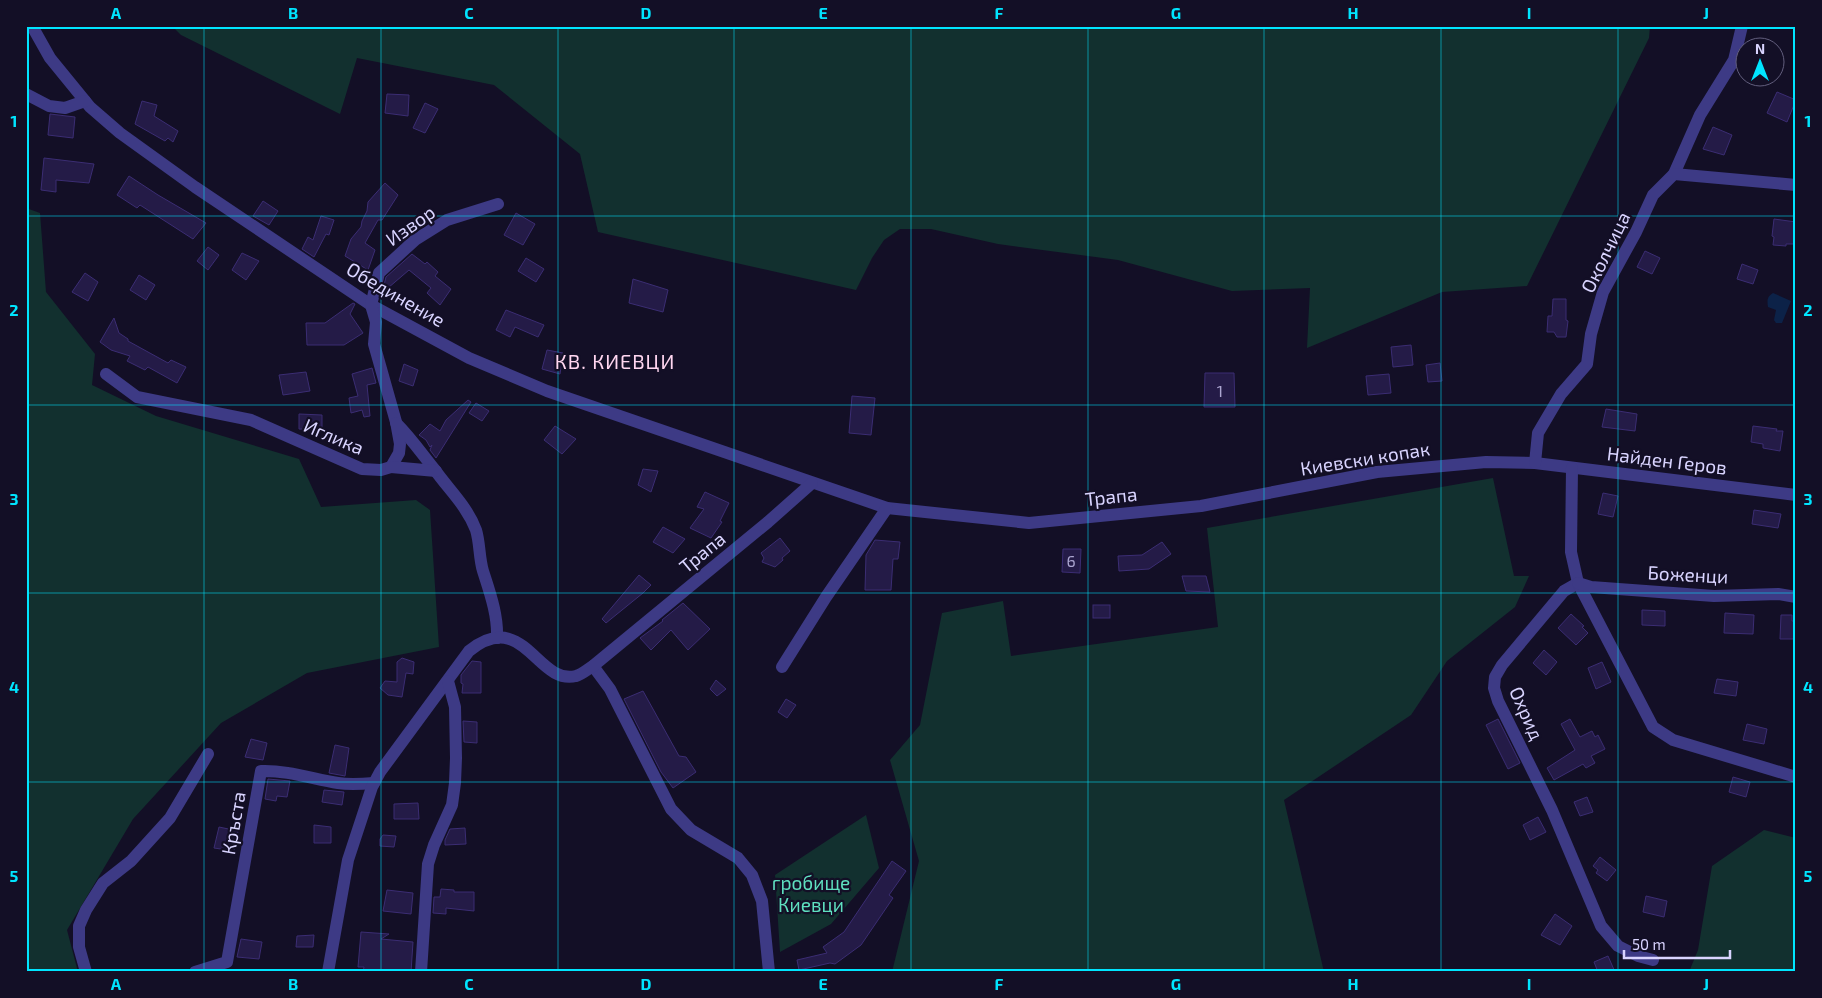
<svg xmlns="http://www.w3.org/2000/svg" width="1822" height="998" viewBox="0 0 1822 998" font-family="'Exo 2',sans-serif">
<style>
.green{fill:#12302f}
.water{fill:#0c2248}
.building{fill:#241b47;stroke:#3b2d73}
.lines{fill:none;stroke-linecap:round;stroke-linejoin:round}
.minor{stroke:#3d3a85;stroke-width:12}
.grid{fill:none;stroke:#00e5ff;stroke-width:1;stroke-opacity:0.55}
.labels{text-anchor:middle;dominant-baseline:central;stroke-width:4.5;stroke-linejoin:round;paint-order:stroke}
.number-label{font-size:16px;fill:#aca6d1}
.street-label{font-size:19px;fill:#d9d4ff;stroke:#130f26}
.park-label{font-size:19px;fill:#5fe0c0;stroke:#130f26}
.neighbourhood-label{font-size:20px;letter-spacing:1px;fill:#ffd6f0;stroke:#130f26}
.neatline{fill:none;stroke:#00e5ff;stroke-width:2}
.grid-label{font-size:16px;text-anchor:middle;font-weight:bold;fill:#00e5ff}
</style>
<rect width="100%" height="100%" fill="#130f26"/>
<g class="green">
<path d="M172 26H1650L1649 38 1527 286 1442 292 1307 348 1310 288 1232 291 1118 260 998 244 931 229H900L884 240 872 258 856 290 598 232 580 154 494 85 357 58 340 114 181 35Z"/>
<path d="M26 208 40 213 46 292 95 354 92 385 156 416 299 459 321 507 416 500 430 510 439 647 307 673 221 723 133 819 67 930 78 972H26Z"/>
<path d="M1493 478 1514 576H1529L1515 607 1447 661 1411 715 1284 800 1324 972H892L919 861 890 760 920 725 942 613 1003 601 1011 656 1218 627 1207 528Z"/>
<path d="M866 815 879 868 831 924 780 952 775 875Z"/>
<path d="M1764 830 1796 838V972H1689L1698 950 1712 866Z"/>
</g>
<path class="water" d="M1773 293 1791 301 1782 323H1776L1774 320 1776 310 1768 307C1767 300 1767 297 1773 293Z"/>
<g class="building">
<path d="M1777 92 1796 100 1787 122 1767 113Z"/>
<path d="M387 94 409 95 408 116 385 113Z"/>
<path d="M142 101 157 105 154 116 178 131 173 142 168 138 165 141 135 124Z"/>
<path d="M425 103 438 109 425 133 413 128Z"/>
<path d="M50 114 75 117 73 138 48 135Z"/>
<path d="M1713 127 1732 135 1724 155 1703 149Z"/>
<path d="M44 158 94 164 89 183 56 180V192L41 190Z"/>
<path d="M129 176 158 195 206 223 193 239 140 205 137 208 117 195Z"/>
<path d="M385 183 398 195 382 220H378L365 243 375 250 368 270 345 256 351 239 361 227 362 221 367 211 368 202Z"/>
<path d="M263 201 278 211 269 225 253 216Z"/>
<path d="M516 213 535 224 523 245 504 235Z"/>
<path d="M321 216 334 220 329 235 326 234 314 257 302 249 308 237 313 240Z"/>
<path d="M1774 219 1796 222V244H1786V246L1773 245 1774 237 1772 236Z"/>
<path d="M208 247 219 255 208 270 197 261Z"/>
<path d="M1645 251 1660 258 1652 274 1637 267Z"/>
<path d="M242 253 259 261 246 280 232 270Z"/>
<path d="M412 254 425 264 427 262 438 272 435 276 451 289 440 305 427 293 431 288 409 270 388 288 384 285 386 277Z"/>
<path d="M526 258 544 269 536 282 518 271Z"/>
<path d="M1742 264 1758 270 1753 284 1737 279Z"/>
<path d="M85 273 98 282 88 301 72 292Z"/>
<path d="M139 275 155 285 146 300 130 290Z"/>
<path d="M633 279 668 290 663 312 629 303Z"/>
<path d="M1553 299H1566V320L1568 321 1566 337H1557L1554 332H1547L1548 316H1552Z"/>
<path d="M353 303 355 304 350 314 363 333 344 345H307L306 323H325Z"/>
<path d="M506 310 544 325 538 337 515 327 510 337 496 330Z"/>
<path d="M114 318 119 333 128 339V341L168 363 171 360 186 367 177 383 148 367 145 370 127 361 130 356 111 350 100 342Z"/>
<path d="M1411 345 1413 365 1393 367 1391 347Z"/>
<path d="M547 350 563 353 560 374 542 369Z"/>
<path d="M1440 363 1442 381 1428 382 1426 365Z"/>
<path d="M404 364 418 370 413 386 399 381Z"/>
<path d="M372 368 376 383 367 385 370 416 364 417 362 410 351 413 349 398 358 396 352 374Z"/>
<path d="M306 372 310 391 283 395 279 375Z"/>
<path d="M1205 373H1234L1235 407H1204Z"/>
<path d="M1389 374 1391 393 1368 395 1366 376Z"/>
<path d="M852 396 875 398 871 435 849 433Z"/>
<path d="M468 400 471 402 436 458 430 450 432 445 430 447 426 440 419 435 430 424 440 431 446 420Z"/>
<path d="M476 403 489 411 482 421 469 413Z"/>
<path d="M1606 409 1637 414 1635 431 1602 427Z"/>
<path d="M299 414 322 415V430L299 429Z"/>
<path d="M555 426 576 439 562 454 544 440Z"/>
<path d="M1753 426 1777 429 1776 431H1783L1780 451 1763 448V444L1751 442Z"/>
<path d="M643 469 658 471 651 492 638 485Z"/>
<path d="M705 492 729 503 720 521 722 522 711 538 690 528 704 509 697 507Z"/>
<path d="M1603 493 1618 496 1613 517 1598 514Z"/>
<path d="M1754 510 1781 514 1778 528 1752 524Z"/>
<path d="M663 527 685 539 673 553 653 542Z"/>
<path d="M780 538 790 551 782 558 783 560 775 567 762 562 764 558 761 553Z"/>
<path d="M875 540 900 542 898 559H893L891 590H865L866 555Z"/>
<path d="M1162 542 1171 554 1149 569 1119 571 1118 556 1142 555Z"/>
<path d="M1063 549H1081L1080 573 1062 572Z"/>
<path d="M639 575 651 585 643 593 606 623 602 619Z"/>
<path d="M1182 576H1206L1210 592 1186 591Z"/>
<path d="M683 603 710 629 688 650 671 630 651 650 640 638 663 621 662 620Z"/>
<rect x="1093" y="605" width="17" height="13"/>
<path d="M1642 610 1665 611V626L1642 625Z"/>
<path d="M1725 613 1754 615 1753 634 1724 633Z"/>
<path d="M1571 614 1584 626 1582 627 1588 633 1576 645 1558 628Z"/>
<path d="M1781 615H1792V621H1796V639H1780Z"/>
<path d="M1544 650 1557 662 1546 675 1533 663Z"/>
<path d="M402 658 414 662 413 674 406 673 402 697 388 695 380 688 385 681 397 682V662Z"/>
<path d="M472 661 481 662V693H462L463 684 461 683V675Z"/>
<path d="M1602 662 1611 682 1596 689 1588 668Z"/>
<path d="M1717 679 1738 682 1736 696 1714 693Z"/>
<path d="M716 680 726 689 717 696 710 689Z"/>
<path d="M643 691 679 756 686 757 696 772 673 788 661 772 624 699Z"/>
<path d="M786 699 796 705 787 718 778 712Z"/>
<path d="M1498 719 1520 763 1508 769 1486 725Z"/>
<path d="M1570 719 1580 737 1592 731 1595 737 1598 735 1605 749 1591 756 1595 763 1586 768 1583 764 1554 780 1547 768 1575 750 1561 724Z"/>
<path d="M463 721 477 722V743L464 742Z"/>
<path d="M1747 724 1767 729 1764 744 1743 740Z"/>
<path d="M251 739 267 743 263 760 245 757Z"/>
<path d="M335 745 349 748 345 776 329 773Z"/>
<path d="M1733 777 1750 782 1746 797 1729 792Z"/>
<path d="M268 779 290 781 287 797 277 796 276 801 265 799Z"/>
<path d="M324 790 344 792 342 805 322 802Z"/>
<path d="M1587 797 1593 812 1580 816 1574 802Z"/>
<path d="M418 803 419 819H394V804Z"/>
<path d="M1538 817 1546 832 1530 840 1523 825Z"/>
<path d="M314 825 331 827V843H314Z"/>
<path d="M219 827 238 831 234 851 214 848Z"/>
<path d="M465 828 466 844 445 845V840L450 829Z"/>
<path d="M383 835 396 836 394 847 380 846V839Z"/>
<path d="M1600 857 1616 870 1607 881 1596 873 1598 870 1593 866Z"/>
<path d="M892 861 906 871 889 895 893 898 861 945 835 964 830 963 799 970 797 960 827 953 823 947 844 932Z"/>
<path d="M441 889 454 890V892H474V911L446 908V914L433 913 434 897H440Z"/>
<path d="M387 890 413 893 411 914 383 911Z"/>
<path d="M1646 896 1667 901 1664 917 1643 912Z"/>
<path d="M1555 914 1572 926 1560 945 1541 935Z"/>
<path d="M361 932 389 934 381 939 413 942 411 972H363L364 967H358Z"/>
<path d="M314 935 313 947H296L297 936Z"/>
<path d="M241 939 262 942 259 959 237 957Z"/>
<path d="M1608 956 1615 972H1598L1594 962Z"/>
</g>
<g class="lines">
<g class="minor">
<path d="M32 26 50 58 90 107 120 133 195 187 371 305 469 358 547 391 887 508 1029 523 1201 506 1377 472 1486 462 1535 463 1796 495"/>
<path d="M26 94 49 106 65 108 85 101"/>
<path d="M1674 174 1700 115 1734 60 1742 26"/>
<path d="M106 374 137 397 251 420 362 469 381 470 391 467 399 453 400 444 396 422 374 344 376 322 371 305 379 273 415 240 447 220 498 204"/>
<path d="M396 423C411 438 422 454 435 470 449 490 467 506 476 530 480 543 479 558 483 571 490 593 498 615 497 638"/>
<path d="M1535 463 1538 433 1561 394 1587 364 1591 334 1603 292 1636 232 1653 195 1674 174 1796 185"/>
<path d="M391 467 436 471"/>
<path d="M1572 468 1571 552 1578 583 1564 591 1502 665 1495 677 1494 688 1498 701 1552 810 1601 926 1618 946 1638 956 1653 960"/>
<path d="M1578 583 1653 727 1673 740 1796 777"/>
<path d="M1578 583 1591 587 1714 596 1778 594 1796 597"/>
<path d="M593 666 610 689 671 809 691 830 738 858 752 875 762 901 769 972"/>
<path d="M782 667 826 597 887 508"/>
<path d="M86 972 79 947V926L86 910 103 883 131 861 170 818 208 754"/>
<path d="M195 972 227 962 261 771C287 770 313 779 338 783 350 785 362 784 374 783"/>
<path d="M328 972 348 860 372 787 380 772 469 651C524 607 537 686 576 676 581 675 588 669 593 666L768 522 812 483"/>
<path d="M421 972 428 864 434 845 452 805 455 783 456 758 455 707 448 681"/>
</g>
</g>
<path class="grid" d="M204 26V972M381 26V972M558 26V972M734 26V972M911 26V972M1088 26V972M1264 26V972M1441 26V972M1618 26V972M26 216H1796M26 405H1796M26 593H1796M26 782H1796"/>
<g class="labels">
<g class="number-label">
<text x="1220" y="390">1</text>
<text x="1071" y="560">6</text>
</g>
<g class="street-label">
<text transform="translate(410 225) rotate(-35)">Извор</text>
<text transform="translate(1605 252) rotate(-64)">Околчица</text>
<text transform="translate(396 294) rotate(30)">Обединение</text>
<text transform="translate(334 436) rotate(23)">Иглика</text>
<text transform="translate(1365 458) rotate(-9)">Киевски копак</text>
<text transform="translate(1667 460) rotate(7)">Найден Геров</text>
<text transform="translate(1111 496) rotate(-6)">Трапа</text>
<text transform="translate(702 552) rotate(-39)">Трапа</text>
<text transform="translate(1688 574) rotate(3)">Боженци</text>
<text transform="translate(1527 713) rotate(66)">Охрид</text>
<text transform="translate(233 823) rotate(-80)">Кръста</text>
</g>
<g class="park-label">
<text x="811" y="882">гробище<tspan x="811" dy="22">Киевци</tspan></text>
</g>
<g class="neighbourhood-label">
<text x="615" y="361">КВ. КИЕВЦИ</text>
</g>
</g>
<rect width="1822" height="998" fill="none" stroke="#130f26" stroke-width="55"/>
<g transform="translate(1760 62)"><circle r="24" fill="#130f26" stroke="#625e7d"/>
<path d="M0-4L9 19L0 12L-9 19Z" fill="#00e5ff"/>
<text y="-8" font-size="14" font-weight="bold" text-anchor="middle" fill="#d9d4ff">N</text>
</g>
<path d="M1624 950v8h106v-8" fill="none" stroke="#d9d4ff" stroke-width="2.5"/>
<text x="1632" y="950" font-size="15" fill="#d9d4ff" stroke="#130f26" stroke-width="4" paint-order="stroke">50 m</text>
<rect x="28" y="28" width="1766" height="942" class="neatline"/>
<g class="grid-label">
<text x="116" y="19">A</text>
<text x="293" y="19">B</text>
<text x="469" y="19">C</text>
<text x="646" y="19">D</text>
<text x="823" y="19">E</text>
<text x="999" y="19">F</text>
<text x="1176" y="19">G</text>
<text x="1353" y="19">H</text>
<text x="1529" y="19">I</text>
<text x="1706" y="19">J</text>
<text x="14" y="127">1</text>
<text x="1808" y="127">1</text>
<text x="14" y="316">2</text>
<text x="1808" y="316">2</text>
<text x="14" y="505">3</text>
<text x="1808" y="505">3</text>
<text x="14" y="693">4</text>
<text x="1808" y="693">4</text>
<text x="14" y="882">5</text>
<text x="1808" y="882">5</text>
<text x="116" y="990">A</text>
<text x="293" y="990">B</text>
<text x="469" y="990">C</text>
<text x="646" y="990">D</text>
<text x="823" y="990">E</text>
<text x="999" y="990">F</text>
<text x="1176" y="990">G</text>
<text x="1353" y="990">H</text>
<text x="1529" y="990">I</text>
<text x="1706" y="990">J</text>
</g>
</svg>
